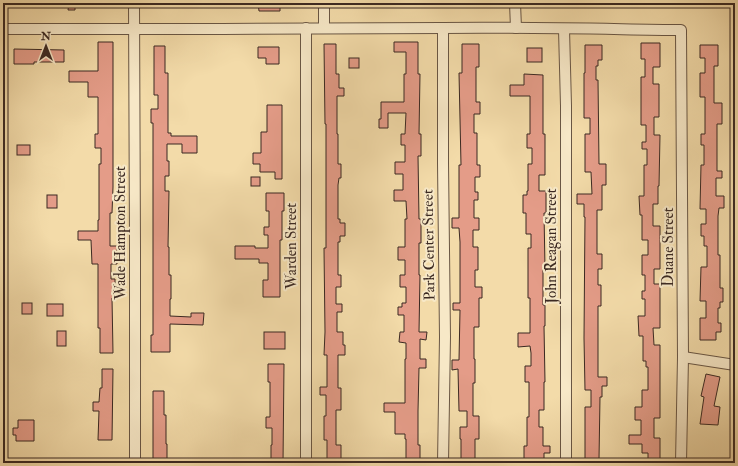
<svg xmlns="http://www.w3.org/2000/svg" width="738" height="466" viewBox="0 0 738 466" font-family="'IM FELL Double Pica',serif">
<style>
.building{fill:#e49c88;stroke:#3b2922}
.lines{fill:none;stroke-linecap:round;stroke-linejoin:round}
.minor-casing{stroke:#695644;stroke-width:12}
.minor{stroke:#f7e8c7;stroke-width:10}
.labels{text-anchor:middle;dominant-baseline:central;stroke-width:4;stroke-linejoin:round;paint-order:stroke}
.street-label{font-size:15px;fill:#3b2922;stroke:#f7e8c7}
</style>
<rect width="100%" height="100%" fill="#f3dba9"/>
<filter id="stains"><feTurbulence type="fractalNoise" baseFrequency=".005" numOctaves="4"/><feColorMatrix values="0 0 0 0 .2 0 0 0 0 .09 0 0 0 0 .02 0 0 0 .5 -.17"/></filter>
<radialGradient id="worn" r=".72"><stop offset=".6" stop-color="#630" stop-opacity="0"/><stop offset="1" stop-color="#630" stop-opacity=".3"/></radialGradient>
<g class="building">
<path d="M69 3H75V10H68Z"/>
<path d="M258 3H280V11H259Z"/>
<path d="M98 42H113V187L112 213H110V246H117V264H111V279H115V298H112L113 353H100V328H98V264H92L91 240H78V231H98V220H99V164H101V148H95V134H98V97H88V82H69V71H98Z"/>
<path d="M394 42H418V74H420L419 134H421V156H418L419 219H421V243H419V275H420L419 332H427L426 340 420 339V359H426V368H419L418 411V445H420V463H406V439H405V434H395V412H384V403H405V359H406V343L399 342 400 332H404V315H398V307H402V303H406V287H400V275H405V260H398V247H405V219H407L406 201H394V190H403V174H395V162H405V145H401V134H405L406 113H388V128H379V119H381V102H404V74H406V52H394Z"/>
<path d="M641 43H660V67H653V84H659V117H654V135H660L659 186H658V204H653V226H660V269H654V284H660V328H653L654 345H660V418H654V438H660V463H648V453H642V444H629V435H641V420H635V407H642V390H648V367H646V361H643V336H639L638 316H645V299H642V291H645V275H642V255H648V240H642V215H640L639 196H644V165H647V149H642V142H646V125H641V77H645V59H641Z"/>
<path d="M324 44H336V74H339V88H344V96H337V134H338V164H341V178H339L338 185V219H340V223H345V236H340V242H338V275H341V287H336V304H342V312H337V332H343V345H345V355H338V388H341V410H336V445H341V463H327V440H324V416H326V395H320V387H327V355H324L325 332 324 248H326V124H325Z"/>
<path d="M462 44H479V67H476V102H480V114H474V133H477V165H480V177H475V192H478V200H474V218H479V230H473V247H478V270H475V287H482V298H479V327H474V359H475V383H473V416H479V439H475V463H461V439H460V427H467V411H459L458 369 452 370V360H459L460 310H453V303H460V242L459 228H452V218H459V165H461L459 73H462Z"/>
<path d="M585 45H602V60H598V66H596V80H598L599 164H606V185H602V210H597V254H602V269H598V285H601V306H598V377H607V386H602V397H600L599 459H585V407H591V390H585L584 338 585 217H584V204H577V194H592L591 172H585V134H590V118H584V73H585Z"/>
<path d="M700 45H718V66H714V103H722V124H717V171H722V178H716V196H724V208H719L718 216V255H720V288H723V302H720V308H718V323H721V332H716V340H700V318H706V301H700L701 267H707V246H704V236H701V224H706V209H700L701 165H704V145H701V134H705V97H700V73H705V58H700Z"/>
<path d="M154 46H165V73H168V133H171V136H197V153H182V144H167V161H169V176H165V191H169L168 247H169V275H171V299H170V316L191 317V313H204L203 325 170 324V352H151V335H153V123H151V109H158V95H154Z"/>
<path d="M258 47H279V64H266V58H258Z"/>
<rect x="527" y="48" width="15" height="14"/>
<path d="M14 49 64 50V62H34V64H14Z"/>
<rect x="349" y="58" width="10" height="10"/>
<path d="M524 74 543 75V134H545V175H539V191H546V213H544L545 268H543V305H545V326H544L545 382H544V410H539V427H543V446H550V453H544V463H524V446H527V417H529V382H525V366H531V353L530 346 518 347V333H530V298H528V248H531V234H526V213H523V195H527V191H528V164H532V148H527V134H530V96H510V85H524Z"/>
<path d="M267 105H282V179H275V172H260V164H253V153H261V132H267Z"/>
<rect x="17" y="145" width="13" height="10"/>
<rect x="251" y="177" width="9" height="9"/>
<path d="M266 193H284V211H282V240H280V297H263V280H268V263H259V259H235V246H255V248H268V235H264V227H269V211H266Z"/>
<rect x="47" y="195" width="10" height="13"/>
<rect x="22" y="303" width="10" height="11"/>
<rect x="47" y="304" width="16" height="12"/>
<rect x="57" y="331" width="9" height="15"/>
<rect x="264" y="332" width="21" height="17"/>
<path d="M268 364H284L283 463H271V445H272V428H266V417H270V382H268Z"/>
<path d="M102 369H113L112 440H98L99 411H93V402H99L100 388H102Z"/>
<path d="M706 374 720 377 714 406 720 407 718 425 700 424 704 397 701 396Z"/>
<path d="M153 391H164V415H166V444H167V463H153Z"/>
<path d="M18 420H34V441H16V435H13V428H18Z"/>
</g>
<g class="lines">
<defs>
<g id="minor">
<path d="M134 3 135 248V463"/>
<path d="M324 3V28"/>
<path d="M515 3 516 28"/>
<path d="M443 28V163L445 337 443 463"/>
<path d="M3 29C150 30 296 28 443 28 522 27 602 29 681 30L683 357 681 463"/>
<path d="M564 29 566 106V463"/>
<path d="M683 357 735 365"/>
<path d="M306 463V28"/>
</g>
</defs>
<use href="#minor" class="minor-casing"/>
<use href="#minor" class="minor"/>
</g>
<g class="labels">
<g class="street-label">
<text transform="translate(120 233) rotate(-90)">Wade Hampton Street</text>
<text transform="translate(429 245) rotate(-91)">Park Center Street</text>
<text transform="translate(291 246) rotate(-90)">Warden Street</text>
<text transform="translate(551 246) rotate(-90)">John Reagan Street</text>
<text transform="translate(668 247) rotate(-90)">Duane Street</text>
</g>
</g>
<rect width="738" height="466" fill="none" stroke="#f3dba9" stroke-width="16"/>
<rect x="4" y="4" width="730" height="458" fill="none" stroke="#3b2922" stroke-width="2"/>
<rect x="8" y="8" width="722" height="450" fill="none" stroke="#3b2922"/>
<g transform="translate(46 46)" stroke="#f7e8c7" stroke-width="3" paint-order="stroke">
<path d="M0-3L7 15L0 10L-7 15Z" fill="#3b2922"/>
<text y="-6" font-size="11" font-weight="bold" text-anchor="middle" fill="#3b2922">N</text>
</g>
<rect width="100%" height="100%" filter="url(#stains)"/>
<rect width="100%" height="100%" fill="url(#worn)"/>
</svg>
